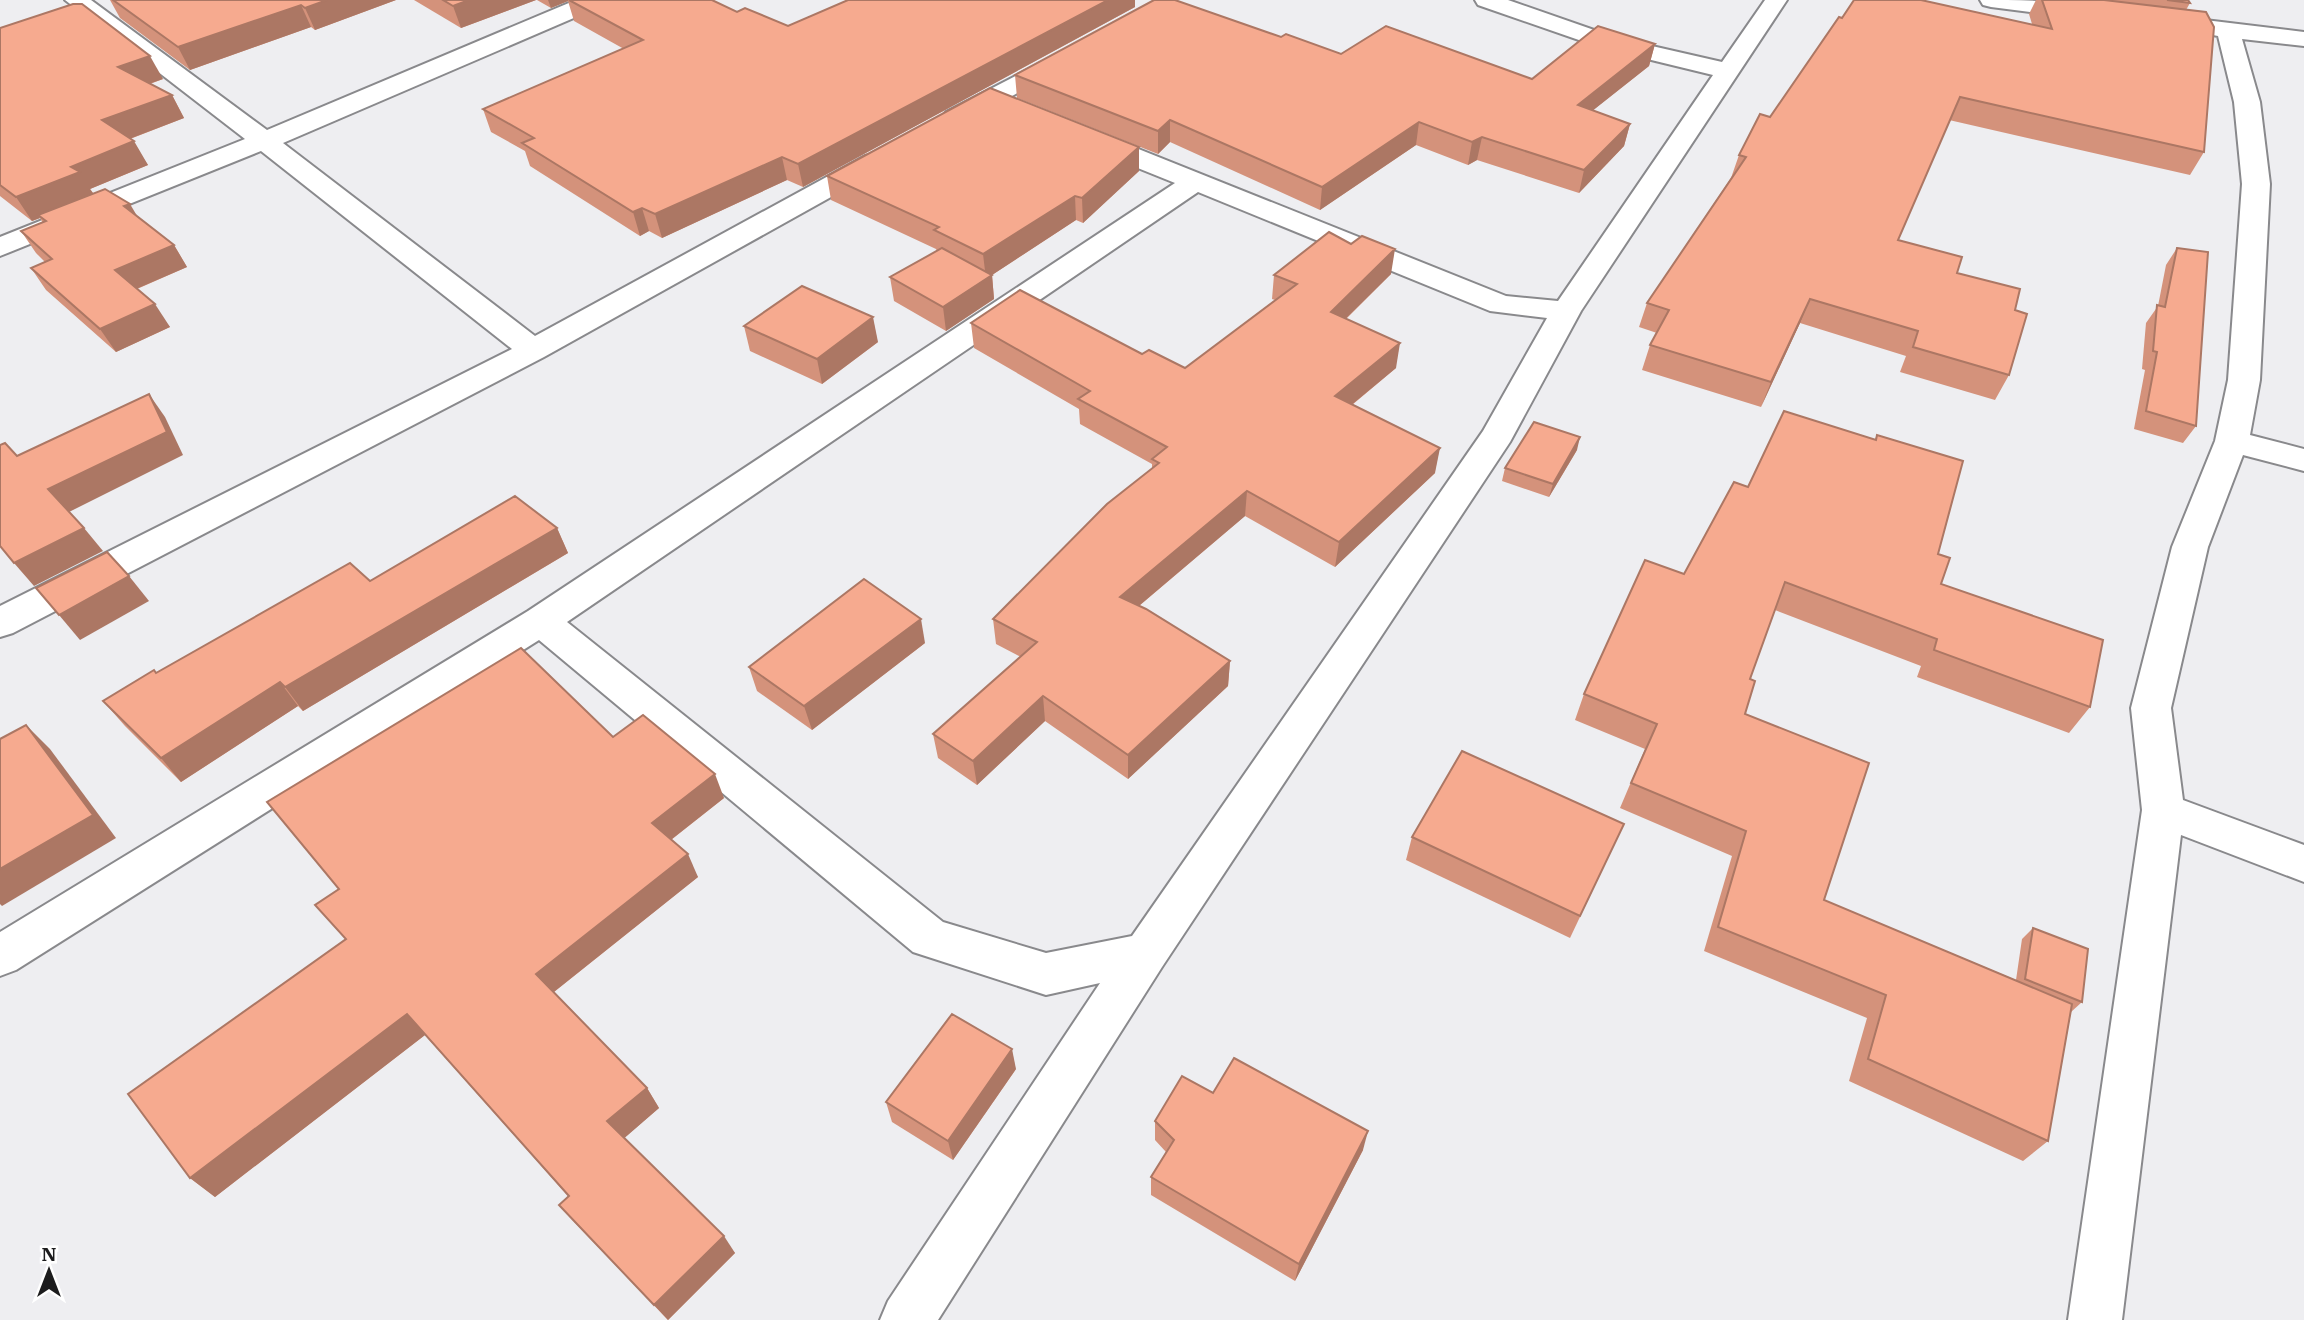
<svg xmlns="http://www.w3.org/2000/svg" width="2304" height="1320" viewBox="0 0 2304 1320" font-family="'IBM Plex Serif',serif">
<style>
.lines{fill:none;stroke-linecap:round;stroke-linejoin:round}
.minor-casing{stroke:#89898c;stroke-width:4}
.minor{fill:#fff;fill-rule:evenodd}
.wall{fill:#d4927b}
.shaded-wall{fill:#ac7764}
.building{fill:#f6aa8f;stroke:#ac7764;stroke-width:2}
</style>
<rect width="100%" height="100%" fill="#eeeef1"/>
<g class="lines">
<defs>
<g id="minor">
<path d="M65 0H91L267 130 576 0H607L604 5 283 143 535 336 865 156 874 154 883 156 887 162 883 168 544 357 13 633 0 637V606L512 349 261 151 0 256V237L245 139Z"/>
<path d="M1475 0H1508L1617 38 1722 62 1765 0H1787L1581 311 1510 442 1162 967 938 1320H880L888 1301 1100 983 1046 995 913 952 539 640 16 970 0 976V932L528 611 1175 183 1083 146 1079 140 1083 134 1092 132 1101 134 1506 296 1558 301 1713 75 1602 48 1478 5ZM1198 192 1490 311 1547 318 1483 431 1132 936 1046 953 943 922 567 622Z"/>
<path d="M1980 0C2018 0 2057 0 2094 7L2098 12 2094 17 2086 19 1991 7 1983 5Z"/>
<path d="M2205 20 2304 32V46L2242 39 2260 102 2270 184 2260 380 2250 435 2304 449V471L2243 455 2208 547 2171 708 2183 800 2304 845V882L2181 835 2122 1320H2068L2142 810 2131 708 2172 547 2215 441 2228 380 2242 184 2234 102 2218 36 2197 32 2193 27 2197 22Z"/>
<path d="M1062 52 1071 54 1074 59 1071 64 964 122 955 125 946 122 942 117 946 112Z"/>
</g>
</defs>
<use href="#minor" class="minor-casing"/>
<use href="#minor" class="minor"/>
</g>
<g class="wall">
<path d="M110 0H396L315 30 311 27 190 70 120 18Z"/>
<path d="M414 0H536L461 28Z"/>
<path d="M537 0H712L737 12 788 26 1135 7 803 187 787 180 662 238 649 231 640 236 530 166 525 151 491 132 483 109 624 49 574 21 568 1 551 8Z"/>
<path d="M2036 0H2188L2190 3 2186 10 2204 152 2190 175 1949 120 1898 240 1957 273 2015 310 2009 375 1995 400 1900 372 1906 356 1800 323 1761 407 1642 370 1650 345 1657 333 1639 327 1647 303 1731 178 1739 155 1770 117 1842 18 2032 24 2029 14Z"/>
<path d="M0 28 163 79 150 84 172 95 184 118 130 139 148 165 90 189 93 193 137 216 174 245 187 267 137 289 170 327 116 352 46 290 31 268 45 262 36 253 21 231 43 223 40 218 32 221 0 196Z"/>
<path d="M1281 37 1341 54 1532 79 1655 44 1649 66 1593 110 1630 124 1624 146 1579 193 1477 160 1468 165 1416 145 1320 210 1170 142 1158 154 1017 98 1015 75Z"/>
<path d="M1139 171 1083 223 1076 220 992 275 994 299 946 331 894 301 890 277 937 251 936 249 831 200 827 176Z"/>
<path d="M2177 248 2196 426 2183 443 2134 429 2145 370 2142 369 2146 323 2158 306 2166 265Z"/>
<path d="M1391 274 1346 319 1396 368 1352 405 1435 473 1335 567 1245 516 1139 606 1230 661 1228 686 1128 779 1045 721 977 785 938 758 933 734 1021 657 996 644 993 619 1152 469V464L1080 424 1079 409 974 348 971 323 1142 354 1185 368 1275 300 1272 299 1274 275Z"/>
<path d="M744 326 878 342 822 384 750 351Z"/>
<path d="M1877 435 1938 554 1941 584 2090 707 2069 733 1917 677 1921 666 1775 610 1750 679 1745 714 1824 900 2016 980 2022 939 2033 928 2082 1002 2071 1012 2048 1141 2023 1161 1849 1081 1867 1018 1704 951 1732 856 1620 808 1645 749 1575 720 1584 694 1684 574 1748 487 1875 439Z"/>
<path d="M1577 450 1549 497 1502 481 1505 468Z"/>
<path d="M557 528 568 553 303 711 298 706 181 782 125 726 103 701 156 673 370 581Z"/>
<path d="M925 643 812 730 757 691 749 667Z"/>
<path d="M613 737 724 798 671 840 698 877 554 992 647 1088 659 1108 624 1138 735 1253 668 1320 575 1223 559 1205 568 1196 425 1035 215 1197 190 1178 346 940 315 905Z"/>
<path d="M1624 824 1570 938 1406 860 1412 837Z"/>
<path d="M1016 1069 953 1160 892 1122 886 1102Z"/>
<path d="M1213 1093 1363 1150 1295 1281 1151 1195V1177L1166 1152 1155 1140V1121Z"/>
</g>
<g class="shaded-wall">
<path d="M327 0H396L315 30 305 8Z"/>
<path d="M469 0H536L461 28 453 6Z"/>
<path d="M548 0H568V1L551 8Z"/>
<path d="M1108 0H1135V7L803 187 798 164Z"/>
<path d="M301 5 311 27 190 70 178 47Z"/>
<path d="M1655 44 1649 66 1572 127 1578 105Z"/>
<path d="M150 56 163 79 131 90 118 67Z"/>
<path d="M172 95 184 118 116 144 102 120Z"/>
<path d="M1170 120V142L1158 154V131Z"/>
<path d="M1419 122 1416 145 1320 210 1322 187Z"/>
<path d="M1630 124 1624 146 1579 193 1584 170Z"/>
<path d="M1482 137 1477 160 1468 165 1472 142Z"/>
<path d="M134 141 148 165 90 189 95 196 38 215 40 218 32 221 16 197 71 167Z"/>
<path d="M1139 147V171L1083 223 1082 198Z"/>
<path d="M782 157 787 180 662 238 655 214Z"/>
<path d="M1075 196 1076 220 992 275 994 299 946 331 943 307 986 279 983 254Z"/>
<path d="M130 204 143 226 124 206Z"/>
<path d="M642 208 649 231 640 236 633 212Z"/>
<path d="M174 245 187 267 129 292 115 270Z"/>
<path d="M1395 249 1391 274 1328 336 1331 312Z"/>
<path d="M1810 299 1800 323 1761 407 1771 382Z"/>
<path d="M155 304 170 327 116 352 100 329Z"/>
<path d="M873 317 878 342 822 384 817 359Z"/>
<path d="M1400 343 1396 368 1332 421 1335 396Z"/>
<path d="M149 394 165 417 183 455 67 513 48 489Z"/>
<path d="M1580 437 1577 450 1549 497 1553 484Z"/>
<path d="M1440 448 1435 473 1335 567 1339 542Z"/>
<path d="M1247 491 1245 516 1121 621 1120 597Z"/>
<path d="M84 528 103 551 34 586 14 563Z"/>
<path d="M557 528 568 553 303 711 285 687Z"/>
<path d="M129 576 149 601 80 640 59 615Z"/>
<path d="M921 619 925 643 812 730 804 706Z"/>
<path d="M1230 661 1228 686 1128 779V755Z"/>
<path d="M280 682 298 706 181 782 161 758Z"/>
<path d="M1043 696 1045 721 977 785 973 761Z"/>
<path d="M26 725 50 749 116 838 2 906 0 904V869Z"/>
<path d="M715 774 724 798 663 846 652 823Z"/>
<path d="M688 854 698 877 550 995 536 974Z"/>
<path d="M407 1014 425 1035 215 1197 190 1178Z"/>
<path d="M1012 1049 1016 1069 953 1160 948 1141Z"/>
<path d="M647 1088 659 1108 621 1141 607 1121Z"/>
<path d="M1368 1131 1363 1150 1295 1281 1299 1264Z"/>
<path d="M724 1236 735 1253 668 1320 654 1305Z"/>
</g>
<g class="building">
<path d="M113 0H327L305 8 301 5 178 47Z"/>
<path d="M443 0H469L453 6Z"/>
<path d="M569 0H712L737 12 745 8 788 26 848 0H1108L798 164 782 157 655 214 642 208 633 212 522 143 534 138 483 109 643 40Z"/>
<path d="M1154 0H1175L1281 37 1286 34 1341 54 1386 26 1532 79 1598 26 1655 44 1578 105 1630 124 1584 170 1482 137 1472 142 1419 122 1322 187 1170 120 1158 131 1015 75Z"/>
<path d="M1854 0H1921L2052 29 2042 0H2104L2206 12 2214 27 2204 152 1960 97 1898 240 1962 257 1957 273 2020 289 2015 310 2027 314 2009 375 1913 347 1918 331 1810 299 1771 382 1650 345 1669 310 1647 303 1746 157 1739 155 1760 114 1770 117 1839 17 1842 18Z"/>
<path d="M2167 0H2188L2190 3Z"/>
<path d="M73 4H82L150 56 118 67 172 95 102 120 134 141 71 167 80 172 16 197 0 185V28Z"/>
<path d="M990 88 1139 147 1082 198 1075 196 983 254 934 230 939 227 827 176Z"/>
<path d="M105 189 130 204 124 206 174 245 115 270 155 304 100 329 31 268 52 259 21 231 46 221 38 215Z"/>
<path d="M1329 232 1351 244 1362 236 1395 249 1331 312 1400 343 1335 396 1440 448 1339 542 1247 491 1120 597 1146 609 1230 661 1128 755 1043 696 973 761 933 734 1037 642 993 619 1107 504 1159 463 1152 459 1167 447 1078 399 1090 391 971 323 1020 290 1142 354 1149 350 1185 368 1297 284 1274 275Z"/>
<path d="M942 248 992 275 943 307 890 277Z"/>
<path d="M2177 248 2208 252 2196 426 2146 411 2157 352 2153 351 2157 305 2165 307Z"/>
<path d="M802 286 873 317 817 359 744 326Z"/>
<path d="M149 394 167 432 48 489 84 528 14 563 0 546V445L5 443 17 456Z"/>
<path d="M1784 411 1876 440 1877 435 1963 461 1938 554 1950 558 1941 584 2103 640 2090 707 1934 650 1937 639 1785 582 1750 679 1755 681 1745 714 1869 763 1824 900 2072 1004 2048 1141 1868 1059 1886 995 1718 927 1746 831 1631 783 1657 724 1584 694 1645 560 1684 574 1734 482 1748 487Z"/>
<path d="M1534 422 1580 437 1553 484 1505 468Z"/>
<path d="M515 496 557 528 285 687 280 682 161 758 103 701 154 670 156 673 350 563 370 581Z"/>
<path d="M107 552 129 576 59 615 36 588Z"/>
<path d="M864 579 921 619 804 706 749 667Z"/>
<path d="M521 648 613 737 643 715 715 774 652 823 688 854 536 974 647 1088 607 1121 724 1236 654 1305 559 1205 569 1196 407 1014 190 1178 128 1094 346 939 315 905 339 889 267 802Z"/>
<path d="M26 725 93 815 0 869V739Z"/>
<path d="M1462 751 1624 824 1580 916 1412 837Z"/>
<path d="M2033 928 2088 949 2082 1002 2025 979Z"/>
<path d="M952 1014 1012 1049 948 1141 886 1102Z"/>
<path d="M1234 1058 1368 1131 1299 1264 1151 1177 1174 1140 1155 1121 1182 1076 1213 1093Z"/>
</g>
<g transform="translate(49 1271)" stroke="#ffffff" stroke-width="5" paint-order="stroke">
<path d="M0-5L12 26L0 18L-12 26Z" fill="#1c1c1d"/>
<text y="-10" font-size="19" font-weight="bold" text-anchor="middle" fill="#1c1c1d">N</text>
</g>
</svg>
